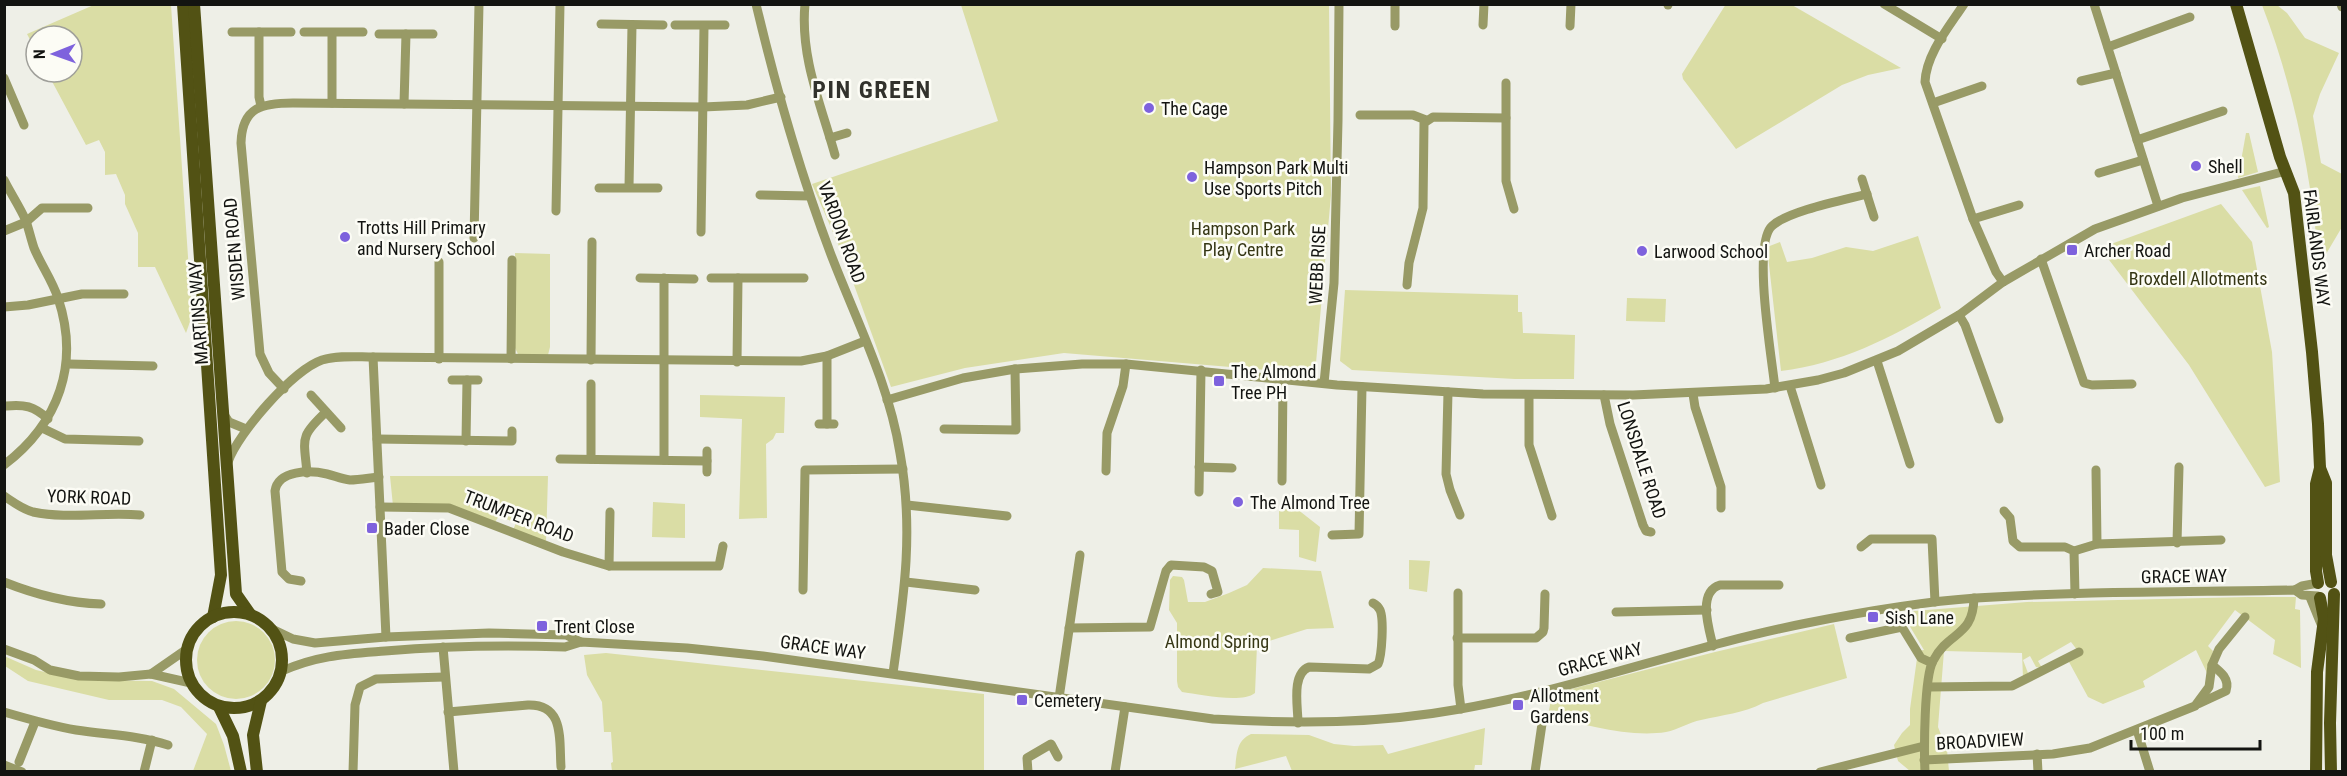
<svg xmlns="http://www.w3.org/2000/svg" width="2347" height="776" viewBox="0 0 2347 776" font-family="'Roboto Condensed',sans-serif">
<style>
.green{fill:#dadda5}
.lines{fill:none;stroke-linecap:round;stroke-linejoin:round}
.minor{stroke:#989a66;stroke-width:9}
.major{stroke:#525214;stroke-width:12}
.poi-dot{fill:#7e62dd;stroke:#fcfcf5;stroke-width:2}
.labels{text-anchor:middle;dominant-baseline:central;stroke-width:5;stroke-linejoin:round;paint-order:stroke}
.poi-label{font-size:18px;fill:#131411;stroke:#fcfcf5;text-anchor:start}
.park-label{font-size:18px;fill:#353614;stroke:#fcfcf5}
.street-label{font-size:18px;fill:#131411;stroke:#fcfcf5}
.district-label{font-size:24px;font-weight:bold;letter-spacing:1.5px;fill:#32322c;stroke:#fcfcf5}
</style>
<rect width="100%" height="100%" fill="#eeefe7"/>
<g class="green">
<path d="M96 4 171 5 192 316 186 333 155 267H138V233L125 204V195L116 174 105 175V152L99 140 86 145 47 72H72V36H36V51L27 34Z"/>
<path d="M1726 4 1792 5 1901 68 1868 75 1842 85 1736 149 1683 79 1682 74Z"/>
<path d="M961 5H1329L1331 195 1315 374 1064 353 965 368 891 387 845 260 812 184 998 121Z"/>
<path d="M2262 5H2277L2287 13 2305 38 2339 53 2320 94 2313 116 2321 163 2342 174V227L2319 266C2312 177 2294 88 2262 5Z"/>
<path d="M2246 133H2249L2258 172 2238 178Z"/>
<path d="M2260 186 2269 227 2267 228 2242 190Z"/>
<path d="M2221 204 2252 242 2272 352 2280 482 2265 487 2189 365 2100 248Z"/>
<path d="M1918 236 1941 308C1891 338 1839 364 1781 371L1767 247 1780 242 1787 262 1812 258 1846 247 1873 251Z"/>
<path d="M515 253 550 254V347L548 355 518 354 515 348Z"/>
<path d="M1345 290 1518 295V312H1522L1523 333 1575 335 1574 379H1515L1352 370 1340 361Z"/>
<path d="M1627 298 1666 299 1665 322 1626 321Z"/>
<path d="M700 395 785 397 784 433H776L773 439 766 444 767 518 739 519 742 419 700 417Z"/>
<path d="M390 476H548L546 542 513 530 516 523 499 516 495 522 450 505 393 506Z"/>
<path d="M653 502 685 504V538L652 537Z"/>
<path d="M1279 509H1297L1320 527 1316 562 1299 557V530L1279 529Z"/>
<path d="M1409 560 1430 561 1427 592 1409 589Z"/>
<path d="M1263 568 1321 571 1334 628 1307 629 1257 645 1255 693C1241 704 1199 694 1182 692L1178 687 1177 681V623L1169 610 1170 580 1173 576 1182 577 1184 580 1188 602H1205L1229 593 1247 585Z"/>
<path d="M2248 597H2296L2295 609 2300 610 2301 668 2273 654 2275 640 2235 610 2208 646 2213 651 2207 673 2196 650 2143 681 2145 687 2103 704 2088 697 2069 662 2081 655 2071 642 2038 661 2042 668 2036 667 2030 656 2023 660 2028 673 2023 678 2022 653 1944 651 1938 727 1947 750 1949 771H1910L1898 761 1894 745 1902 733 1910 725V709L1918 651 1924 650 1906 620 1914 611 2027 602Z"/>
<circle cx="236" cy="660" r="39"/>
<path d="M1834 624 1847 678 1763 703C1744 713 1722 715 1701 720 1689 722 1678 730 1666 732 1629 738 1584 724 1548 716L1552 694 1715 652Z"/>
<path d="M606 653 984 694V771H612L611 763 613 762 611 732H604L602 702 587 675 584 655Z"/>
<path d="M4 656 36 670 80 680 152 681 174 689 216 724 224 745 231 771H193L207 734 181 707 162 700H109L28 681 5 666Z"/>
<path d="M1485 728 1482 765H1475L1474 771H1292L1286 756 1235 769C1237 754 1236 741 1251 734L1309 735 1334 744 1354 746 1383 745 1388 754Z"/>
</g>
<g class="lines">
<g class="minor">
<path d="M756 4C776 88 800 172 830 252 855 318 889 383 900 453 914 531 904 596 893 673"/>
<path d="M805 4C800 57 821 105 835 155"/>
<path d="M1884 4 1942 39"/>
<path d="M1964 4C1949 27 1926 54 1925 82L1973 219 1996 272 2003 282"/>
<path d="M2094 4 2158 206"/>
<path d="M2341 4 2342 7"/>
<path d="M1668 5V4"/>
<path d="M601 24 663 25"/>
<path d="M675 25H725"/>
<path d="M1483 25 1484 4"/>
<path d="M1395 26V4"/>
<path d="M1570 26 1571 4"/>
<path d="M232 32H291"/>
<path d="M259 32V97L261 106"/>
<path d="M304 32H363"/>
<path d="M379 34H433"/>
<path d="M2108 47 2190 17"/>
<path d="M4 78 24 125"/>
<path d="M2081 81 2116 73"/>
<path d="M1506 83V181L1514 209"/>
<path d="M332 103V33"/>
<path d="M1933 103 1982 86"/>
<path d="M404 104 406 34"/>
<path d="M1360 115H1413L1426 120"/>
<path d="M830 138 847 133"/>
<path d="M2137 140 2223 111"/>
<path d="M2099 173 2143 160"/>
<path d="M1862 179 1874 217"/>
<path d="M4 180C11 194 20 207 26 221 29 230 31 239 34 248 41 265 52 280 58 298 80 364 59 423 4 465"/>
<path d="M629 187 632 25"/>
<path d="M599 188H658"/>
<path d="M760 195 809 196"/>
<path d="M556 211 560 4"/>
<path d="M1973 219 2019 205"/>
<path d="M4 231 26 222 42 208H88"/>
<path d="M701 232 704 26"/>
<path d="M474 238 479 4"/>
<path d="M2041 259 2084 383 2092 385 2132 384"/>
<path d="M640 278 694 279"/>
<path d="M711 278H804"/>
<path d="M1407 285 1409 263 1423 208 1424 123 1433 117 1506 118"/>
<path d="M4 307 28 305 82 294H124"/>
<path d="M1959 315 1965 325 1999 419"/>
<path d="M373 357 386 637"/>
<path d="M439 359V262"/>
<path d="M511 359 512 260"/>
<path d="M591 360 592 242"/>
<path d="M1877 361 1910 464"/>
<path d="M737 362 738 278"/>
<path d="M68 364 153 366"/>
<path d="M452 380H478"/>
<path d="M1324 383 1334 283 1338 121 1339 4"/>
<path d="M1790 386 1821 485"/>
<path d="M1775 388C1772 359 1752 244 1772 226 1788 211 1844 200 1867 194"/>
<path d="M284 389 269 373 260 354 241 143C242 107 262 103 293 103L703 107 747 105 781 97"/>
<path d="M1448 392 1446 474 1450 490 1460 515"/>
<path d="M1693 394 1695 407 1721 487V508"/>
<path d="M311 395 341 428"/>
<path d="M1529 395V445L1552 516"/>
<path d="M1604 395 1610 424 1643 525 1646 531 1651 532"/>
<path d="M887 400 963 378 1015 369 1082 364H1126L1337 385 1483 394 1633 395 1766 389 1818 380 1844 373 1898 351 1959 315 2003 282 2095 229 2182 198 2286 171"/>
<path d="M6 406C24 404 34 406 48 419"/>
<path d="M223 413 229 422 246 429"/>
<path d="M819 424H834"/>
<path d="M827 424V356"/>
<path d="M42 428 65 439 139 441"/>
<path d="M944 429 1016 430 1015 369"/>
<path d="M377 439 512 441V431"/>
<path d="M466 441 467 380"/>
<path d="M560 459 707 461"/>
<path d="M591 459V384"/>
<path d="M664 460V278"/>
<path d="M228 462C238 433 293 370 322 360 338 355 357 357 373 357L801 361 827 356 865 341"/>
<path d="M1199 467 1232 468"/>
<path d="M2096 470 2097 544"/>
<path d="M1106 471 1107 433 1123 386 1126 364"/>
<path d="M707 472V451"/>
<path d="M307 473C304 438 299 437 326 412"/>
<path d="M1282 481 1283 379"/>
<path d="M1199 492 1201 370"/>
<path d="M4 496C13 502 22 509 33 512 66 519 106 512 140 515"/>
<path d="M907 505 1007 516"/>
<path d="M380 507 449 508 563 552 609 566H719L723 546"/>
<path d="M2004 511 2010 518 2013 541 2020 547H2065L2074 551 2075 594"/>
<path d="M1332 535 1359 534 1362 387"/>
<path d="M2177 543 2179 467"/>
<path d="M1861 547 1871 539H1932L1935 602"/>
<path d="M2074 551 2097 544 2221 540"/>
<path d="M609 566 610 512"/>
<path d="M301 581 289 579 282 572 275 491C278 470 310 470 327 474 335 476 342 479 350 480 359 480 369 478 379 477"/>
<path d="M4 582C34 594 69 603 101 604"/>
<path d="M906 582 975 590"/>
<path d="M803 590 805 470 903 469"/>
<path d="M2295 590 2302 586 2318 583"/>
<path d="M1458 593V685L1461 709"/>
<path d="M2310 597 2321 624"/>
<path d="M1616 612 1707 610"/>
<path d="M270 628 293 639 315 643 386 637 489 633 566 635 581 642"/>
<path d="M1069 628 1150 627 1166 571 1171 565 1204 567 1212 571 1218 592 1211 594"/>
<path d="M1457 638H1536L1543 632 1544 628 1545 594"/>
<path d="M1850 638 1902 627 1921 658 1932 663"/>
<path d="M1713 646C1709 629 1697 592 1720 585H1779"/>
<path d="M443 647 454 772"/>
<path d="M4 649 34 660 50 670 79 676 119 677 151 674 191 683"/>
<path d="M282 671C318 655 347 654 385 651 445 646 505 645 565 647L581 642 687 648 763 656 1213 719C1296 724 1378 724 1460 709 1577 689 1690 646 1807 623 1862 612 1919 602 1976 598 2082 591 2188 592 2295 590L2302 595 2318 596"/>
<path d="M151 674 187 649"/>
<path d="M1929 687 2012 686 2079 652"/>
<path d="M1059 698 1080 555"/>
<path d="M2198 704 2226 691C2230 679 2221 672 2212 665"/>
<path d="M4 712C28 719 52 726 76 730 108 735 137 735 168 745"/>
<path d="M448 712 528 705C565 704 559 740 561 767"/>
<path d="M1298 723C1298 707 1291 674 1309 667L1369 669 1378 664C1382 656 1384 619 1380 610 1378 606 1377 605 1373 603"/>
<path d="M2137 730 2150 772"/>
<path d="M2037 754 2038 772"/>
<path d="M1924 760 2053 754 2090 748 2195 706 2209 687 2212 665 2219 649 2245 617"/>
<path d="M19 762 35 722"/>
<path d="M4 765 22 772"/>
<path d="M144 772 152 740"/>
<path d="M353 772 355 705 360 687 376 679 445 677"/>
<path d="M1028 772 1027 758 1051 744 1058 757"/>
<path d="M1115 772 1125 707"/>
<path d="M1535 772 1542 724"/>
<path d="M1820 772 1924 746"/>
<path d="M1925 772C1924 751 1924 677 1933 661 1949 630 1973 638 1974 598"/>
</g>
<g class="major">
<path d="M183 4 221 575 213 617"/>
<path d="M194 4 236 594 250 614"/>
<path d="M2236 4 2280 157 2294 193 2312 352 2318 424 2320 468 2316 484V571L2318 583"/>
<path d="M2320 468 2326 483V555L2331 582"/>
<circle cx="234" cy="660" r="48"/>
<path d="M219 707 233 736 241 772"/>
<path d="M257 772 253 735 261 701"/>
<path d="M2316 772 2317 672 2324 619 2320 598"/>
<path d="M2331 772 2330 723 2334 594"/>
</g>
</g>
<g class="poi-dot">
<circle cx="1149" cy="108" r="6"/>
<circle cx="2196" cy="166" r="6"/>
<circle cx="1192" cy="177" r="6"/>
<circle cx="345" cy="237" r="6"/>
<rect x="2066" y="244" width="12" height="12" rx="3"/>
<circle cx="1642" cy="251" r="6"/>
<rect x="1213" y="375" width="12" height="12" rx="3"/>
<circle cx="1238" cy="502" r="6"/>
<rect x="366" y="522" width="12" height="12" rx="3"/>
<rect x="1867" y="611" width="12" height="12" rx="3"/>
<rect x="536" y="620" width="12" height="12" rx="3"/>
<rect x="1016" y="694" width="12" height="12" rx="3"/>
<rect x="1512" y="699" width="12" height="12" rx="3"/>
</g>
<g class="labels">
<g class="poi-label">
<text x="1161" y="108">The Cage</text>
<text x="2208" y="166">Shell</text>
<text x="1204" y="167">Hampson Park Multi<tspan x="1204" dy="21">Use Sports Pitch</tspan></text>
<text x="357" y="227">Trotts Hill Primary<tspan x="357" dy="21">and Nursery School</tspan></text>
<text x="2084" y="250">Archer Road</text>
<text x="1654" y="251">Larwood School</text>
<text x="1231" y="371">The Almond<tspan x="1231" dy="21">Tree PH</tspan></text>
<text x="1250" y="502">The Almond Tree</text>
<text x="384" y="528">Bader Close</text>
<text x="1885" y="617">Sish Lane</text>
<text x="554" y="626">Trent Close</text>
<text x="1530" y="695">Allotment<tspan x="1530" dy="21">Gardens</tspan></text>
<text x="1034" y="700">Cemetery</text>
</g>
<g class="park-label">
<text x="1243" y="228">Hampson Park<tspan x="1243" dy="21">Play Centre</tspan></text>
<text x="2198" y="278">Broxdell Allotments</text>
<text x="1217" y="641">Almond Spring</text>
</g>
<g class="street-label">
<text transform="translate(842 232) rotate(70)">VARDON ROAD</text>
<text transform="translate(2317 248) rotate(83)">FAIRLANDS WAY</text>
<text transform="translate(234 249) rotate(-95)">WISDEN ROAD</text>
<text transform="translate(1317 265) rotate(-87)">WEBB RISE</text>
<text transform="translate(198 313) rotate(-94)">MARTINS WAY</text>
<text transform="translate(1642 460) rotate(72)">LONSDALE ROAD</text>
<text transform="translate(89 497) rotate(2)">YORK ROAD</text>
<text transform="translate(519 516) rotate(21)">TRUMPER ROAD</text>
<text transform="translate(2184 576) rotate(-1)">GRACE WAY</text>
<text transform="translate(823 647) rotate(8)">GRACE WAY</text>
<text transform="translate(1600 659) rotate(-15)">GRACE WAY</text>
<text transform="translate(1980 741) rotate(-3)">BROADVIEW</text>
</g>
<g class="district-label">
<text x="872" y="90">PIN GREEN</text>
</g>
</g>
<rect width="2347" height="776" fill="none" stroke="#131411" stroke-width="12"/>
<g transform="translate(54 54) rotate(269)"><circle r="28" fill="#fcfcf5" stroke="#9f9f9a" stroke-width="1.5"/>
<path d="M0-4.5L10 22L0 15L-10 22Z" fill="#7e62dd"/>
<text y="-9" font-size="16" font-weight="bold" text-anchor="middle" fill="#131411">N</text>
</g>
<path d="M2131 740v9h129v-9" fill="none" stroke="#131411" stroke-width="3"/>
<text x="2140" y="740" font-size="18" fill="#131411" stroke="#fcfcf5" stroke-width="4.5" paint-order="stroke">100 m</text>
</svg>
